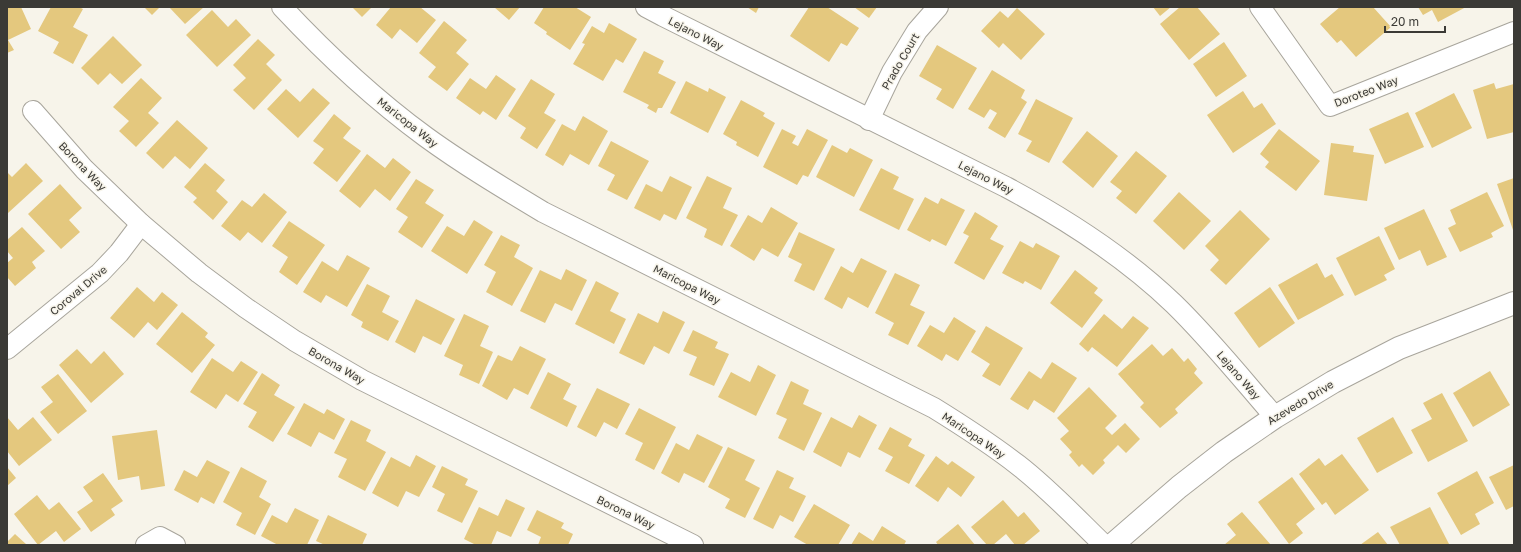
<svg xmlns="http://www.w3.org/2000/svg" width="1521" height="552" viewBox="0 0 1521 552" font-family="'Golos Text',sans-serif">
<style>
.building{fill:#e4c87e}
.lines{fill:none;stroke-linecap:round;stroke-linejoin:round}
.street-casing{stroke:#a8a59c;stroke-width:22}
.secondary-casing{stroke:#a8a59c;stroke-width:24}
.street{stroke:#fff;stroke-width:20}
.secondary{stroke:#fff;stroke-width:22}
.labels{text-anchor:middle;dominant-baseline:central;stroke-width:3;stroke-linejoin:round;paint-order:stroke}
.street-label{font-size:11px;fill:#3b3a36;stroke:#f7f4ea}
</style>
<rect width="100%" height="100%" fill="#f7f4ea"/>
<g class="building">
<path d="M7 7H21L31 29 8 40 14 50 7 53Z"/>
<path d="M51 7H79L83 9 73 27 88 35 73 64 53 53 59 42 38 31Z"/>
<path d="M144 7H160L152 15Z"/>
<path d="M169 7H204L185 24Z"/>
<path d="M352 7H372L362 17Z"/>
<path d="M391 7H420L436 20 417 43 400 29 392 39 376 25Z"/>
<path d="M494 7H520L509 20Z"/>
<path d="M544 7H575L591 17 570 50 546 34 547 32 534 23Z"/>
<path d="M747 7H759L756 13Z"/>
<path d="M809 7H827L859 28 847 46 841 43 829 62 790 36Z"/>
<path d="M854 7H877L869 18Z"/>
<path d="M1153 7H1171L1160 16Z"/>
<path d="M1180 7H1197L1220 34 1189 60 1160 24Z"/>
<path d="M1340 7H1373L1391 27 1356 57 1341 40 1337 43 1320 24Z"/>
<path d="M1418 7H1466L1438 22 1432 10 1423 15Z"/>
<path d="M1017 8 1045 34 1021 60 1003 43 999 48 981 31 1000 11 1008 18Z"/>
<path d="M212 10 228 27 236 19 251 35 217 67 186 35Z"/>
<path d="M444 21 467 40 456 53 469 64 447 91 428 77 436 67 419 53Z"/>
<path d="M609 23 637 39 623 63 616 59 603 81 573 64 585 44 582 43 592 26 604 33Z"/>
<path d="M113 36 142 65 122 84 110 73 98 85 81 68Z"/>
<path d="M258 39 275 55 266 64 282 80 254 110 233 90 246 78 233 65Z"/>
<path d="M1224 42 1247 76 1216 97 1193 64Z"/>
<path d="M937 45 977 68 953 109 936 99 942 89 919 76Z"/>
<path d="M644 51 664 61 658 73 676 82 662 108H658L656 113 647 108 649 105 623 92Z"/>
<path d="M992 70 1025 90 1021 98 1027 102 1005 138 988 128 997 113 990 109 984 118 968 109Z"/>
<path d="M496 75 516 89 496 120 483 111 480 115 456 98 470 78 486 89Z"/>
<path d="M141 78 162 98 148 113 159 123 136 147 119 131 129 121 113 107Z"/>
<path d="M531 79 555 94 544 113 556 120 537 149 520 138 526 128 508 116Z"/>
<path d="M686 81 708 92 709 88 726 97 708 133 670 113Z"/>
<path d="M1494 83 1496 89 1514 84V132L1487 139 1473 90Z"/>
<path d="M313 88 330 103 298 138 267 109 286 89 300 102Z"/>
<path d="M1243 91 1254 108 1262 103 1276 124 1233 153 1207 115Z"/>
<path d="M1454 93 1472 128 1432 148 1415 113Z"/>
<path d="M1036 99 1073 118 1049 163 1026 151 1032 141 1018 134Z"/>
<path d="M741 100 765 113 763 116 775 123 758 157 736 145 737 142 723 134Z"/>
<path d="M1408 112 1424 147 1385 164 1369 129Z"/>
<path d="M334 114 351 128 343 138 361 151 337 182 313 163 324 149 313 141Z"/>
<path d="M583 116 608 131 589 165 570 154 563 166 545 155 562 124 575 131Z"/>
<path d="M177 120 208 148 190 169 175 156 163 169 146 153Z"/>
<path d="M782 129 796 136 792 143 798 146 807 129 828 140 808 177 803 175 797 185 763 167Z"/>
<path d="M1279 129 1320 161 1296 191 1265 167 1269 162 1260 154Z"/>
<path d="M1087 131 1118 156 1093 188 1062 162Z"/>
<path d="M611 141 649 161 627 200 607 190 615 175 598 166Z"/>
<path d="M1331 143 1354 146 1353 152 1374 155 1367 201 1324 195Z"/>
<path d="M832 145 847 153 850 148 873 160 854 197 816 177Z"/>
<path d="M1136 151 1167 176 1136 214 1116 198 1122 191 1110 182Z"/>
<path d="M367 154 385 168 393 158 411 172 390 201 375 189 360 208 339 191Z"/>
<path d="M26 163 43 181 8 213 7 172 12 177Z"/>
<path d="M205 163 225 180 216 191 228 202 213 220 193 202 197 198 184 187Z"/>
<path d="M881 168 899 177 893 189 914 199 899 230 859 210Z"/>
<path d="M670 176 692 187 676 220 664 214 660 221 634 208 646 184 662 192Z"/>
<path d="M707 176 732 188 723 208 738 215 722 246 704 237 707 229 686 218Z"/>
<path d="M1514 178V230H1513L1497 184Z"/>
<path d="M416 179 434 190 425 203 444 215 422 248 398 232 408 217 396 209Z"/>
<path d="M60 184 82 208 69 220 80 232 61 249 28 214Z"/>
<path d="M1179 192 1211 221 1184 250 1153 221Z"/>
<path d="M1487 192 1504 226 1491 233 1493 237 1460 252 1448 228 1456 224 1450 210Z"/>
<path d="M264 193 287 212 262 243 248 232 240 241 221 226 242 200 252 207Z"/>
<path d="M925 197 938 204 941 198 965 210 946 246 932 239 930 242 907 230Z"/>
<path d="M771 207 798 223 778 257 762 248 754 261 730 246 748 215 762 223Z"/>
<path d="M1424 209 1447 257 1427 266 1420 250 1399 260 1384 228Z"/>
<path d="M1240 210 1270 239 1226 285 1210 270 1219 260 1205 246Z"/>
<path d="M975 212 998 226 990 239 1004 246 984 280 954 263 969 236 963 233Z"/>
<path d="M474 220 493 232 467 274 431 251 447 226 464 236Z"/>
<path d="M289 221 325 245 297 285 279 272 288 257 272 246Z"/>
<path d="M22 227 45 251 32 262 36 268 15 286 7 277V263L13 258 7 251V240Z"/>
<path d="M799 232 835 249 814 291 794 281 802 264 788 257Z"/>
<path d="M501 235 520 245 514 257 533 268 512 306 486 292 496 272 484 265Z"/>
<path d="M1379 236 1395 269 1384 275 1387 280 1355 296 1336 258Z"/>
<path d="M1020 241 1033 248 1036 243 1060 256 1041 290 1025 281 1023 284 1002 273Z"/>
<path d="M347 255 370 268 347 307 326 295 321 303 303 292 322 261 338 271Z"/>
<path d="M861 258 887 271 868 308 848 297 842 309 824 299 841 266 853 273Z"/>
<path d="M1317 263 1325 278 1332 274 1344 295 1298 320 1278 285Z"/>
<path d="M566 269 587 280 572 311 555 303 545 323 520 311 540 270 561 280Z"/>
<path d="M1075 270 1098 288 1094 293 1103 300 1082 328 1050 303Z"/>
<path d="M895 273 920 285 910 305 925 312 908 345 888 335 894 323 875 313Z"/>
<path d="M596 281 619 293 610 311 626 319 614 344 575 324Z"/>
<path d="M367 284 390 296 382 312 399 321 388 341 361 327 363 322 351 315Z"/>
<path d="M137 287 154 302 162 292 178 305 157 330 148 322 134 338 110 318Z"/>
<path d="M1270 287 1295 323 1259 348 1234 313Z"/>
<path d="M416 299 455 319 441 345 423 336 415 353 395 342Z"/>
<path d="M663 311 685 322 669 354 654 346 644 365 619 353 638 313 658 323Z"/>
<path d="M182 312 208 333 205 337 215 345 192 373 156 344Z"/>
<path d="M464 314 489 326 480 346 493 352 479 384 459 375 463 365 444 356Z"/>
<path d="M1104 314 1122 329 1133 316 1149 328 1117 367 1092 347 1088 352 1079 344Z"/>
<path d="M954 317 976 331 958 361 946 354 942 361 917 346 930 325 944 333Z"/>
<path d="M986 326 1023 348 1000 386 982 376 990 364 971 352Z"/>
<path d="M693 330 718 342 715 348 729 354 714 386 689 375 697 357 683 351Z"/>
<path d="M1152 344 1163 356 1172 348 1184 362 1188 358 1197 369 1194 373 1203 383 1175 409 1178 413 1160 428 1140 407 1144 403 1118 374Z"/>
<path d="M520 346 546 359 528 395 514 388 507 400 482 386 498 355 512 361Z"/>
<path d="M77 349 91 364 104 351 124 374 91 403 59 365Z"/>
<path d="M212 358 233 372 241 361 258 372 238 402 226 394 216 409 190 392Z"/>
<path d="M1052 362 1077 378 1054 413 1034 400 1028 410 1010 399 1029 371 1041 379Z"/>
<path d="M758 365 776 375 756 416 718 397 731 372 750 382Z"/>
<path d="M1490 371 1510 405 1473 427 1453 393Z"/>
<path d="M548 372 571 384 563 399 577 406 567 427 530 408Z"/>
<path d="M262 373 280 385 274 395 295 407 273 442 248 427 257 412 243 404Z"/>
<path d="M58 374 87 411 58 434 40 412 53 402 41 387Z"/>
<path d="M791 381 809 390 803 404 822 413 804 451 778 438 787 419 776 414Z"/>
<path d="M1089 387 1117 416 1105 428 1112 435 1125 423 1140 439 1126 453 1118 445 1103 460 1105 463 1093 475 1082 464 1079 467 1069 455 1072 452 1060 439 1069 431 1057 418Z"/>
<path d="M597 388 630 404 617 429 604 422 596 437 577 427Z"/>
<path d="M1442 393 1468 441 1428 462 1411 430 1432 419 1423 403Z"/>
<path d="M304 403 324 414 327 409 345 419 334 440 319 432 311 447 287 434Z"/>
<path d="M639 408 676 427 654 470 635 460 643 443 625 434Z"/>
<path d="M859 415 877 425 860 458 848 452 841 467 813 452 831 417 852 428Z"/>
<path d="M7 417 18 430 33 417 52 440 19 466 7 451Z"/>
<path d="M1393 417 1413 453 1377 473 1357 438Z"/>
<path d="M351 420 371 430 366 441 386 452 365 491 338 477 347 459 334 453Z"/>
<path d="M890 427 912 439 908 446 925 455 909 484 885 471 893 457 878 449Z"/>
<path d="M157 430 165 486 141 490 139 476 118 480 112 436Z"/>
<path d="M697 434 723 447 704 483 684 473 679 483 661 473 676 443 689 450Z"/>
<path d="M728 447 755 460 745 480 760 488 745 518 725 508 730 499 708 487Z"/>
<path d="M1342 454 1369 490 1335 515 1326 502 1322 505 1299 474 1319 458 1325 466Z"/>
<path d="M416 455 436 466 419 497 406 491 398 507 372 493 391 457 410 467Z"/>
<path d="M936 456 948 465 952 461 975 477 961 497 948 487 938 502 915 486Z"/>
<path d="M207 460 230 472 214 504 201 497 198 503 174 490 184 470 197 477Z"/>
<path d="M1514 465V506L1506 510 1489 477Z"/>
<path d="M442 466 468 479 465 485 478 491 462 523 437 511 445 494 432 487Z"/>
<path d="M7 467 16 478 7 486Z"/>
<path d="M241 467 267 481 259 497 271 504 255 535 236 525 242 513 223 502Z"/>
<path d="M777 470 794 478 789 488 806 496 793 522 780 515 773 529 753 519Z"/>
<path d="M1477 471 1494 503 1475 514 1480 524 1461 535 1437 493Z"/>
<path d="M103 473 123 501 111 509 115 515 91 532 77 512 93 501 83 487Z"/>
<path d="M1292 477 1315 509 1296 524 1303 533 1289 544 1258 502Z"/>
<path d="M37 495 49 510 59 502 81 529 64 542 56 531 38 545 14 514Z"/>
<path d="M506 499 525 508 511 537 497 531 491 545H476L464 539 479 507 498 516Z"/>
<path d="M1003 500 1018 517 1024 512 1040 531 1023 545H1015L1006 534 993 545H987L971 527Z"/>
<path d="M814 504 850 525 838 545H808L794 537Z"/>
<path d="M1430 507 1449 544 1400 545 1390 527Z"/>
<path d="M295 508 319 520 307 545H278L261 536 272 515 287 523Z"/>
<path d="M537 510 564 523 561 528 573 534 568 545H538L541 537 527 530Z"/>
<path d="M1242 512 1271 545H1224L1236 535 1227 524Z"/>
<path d="M328 515 367 534 362 545H325L316 541Z"/>
<path d="M958 524 975 545H938L936 542Z"/>
<path d="M882 526 906 541 904 545H851L859 532 873 541Z"/>
<path d="M1378 532 1388 545H1360Z"/>
<path d="M15 534 27 545H7V542Z"/>
</g>
<g class="lines">
<defs>
<g id="street">
<path d="M282 7C326 54 374 99 426 137 463 164 503 188 543 212L934 408C963 426 991 444 1018 465 1049 489 1076 518 1104 545"/>
<path d="M646 7 663 16 1006 187C1066 219 1124 256 1174 304 1210 339 1242 379 1275 417"/>
<path d="M1260 7 1330 106 1514 32"/>
<path d="M33 111 84 169 141 224 199 273 246 308 295 341 362 380 693 545"/>
<path d="M869 120 892 72 917 31 938 7"/>
<path d="M7 349 100 273 119 253 141 224"/>
<path d="M146 545 160 537 175 545"/>
</g>
<path id="secondary" d="M1112 545 1179 487 1224 452 1275 417 1333 382 1399 348 1514 303"/>
</defs>
<use href="#street" class="street-casing"/>
<use href="#secondary" class="secondary-casing"/>
<use href="#street" class="street"/>
<use href="#secondary" class="secondary"/>
</g>
<g class="labels">
<g class="street-label">
<text transform="translate(696 33) rotate(27)">Lejano Way</text>
<text transform="translate(900 61) rotate(-60)">Prado Court</text>
<text transform="translate(1366 91) rotate(-21)">Doroteo Way</text>
<text transform="translate(408 122) rotate(38)">Maricopa Way</text>
<text transform="translate(83 166) rotate(46)">Borona Way</text>
<text transform="translate(986 177) rotate(27)">Lejano Way</text>
<text transform="translate(687 284) rotate(27)">Maricopa Way</text>
<text transform="translate(78 290) rotate(-40)">Coroval Drive</text>
<text transform="translate(337 365) rotate(30)">Borona Way</text>
<text transform="translate(1239 375) rotate(49)">Lejano Way</text>
<text transform="translate(1300 402) rotate(-31)">Azevedo Drive</text>
<text transform="translate(974 435) rotate(34)">Maricopa Way</text>
<text transform="translate(626 512) rotate(26)">Borona Way</text>
</g>
</g>
<rect width="1521" height="552" fill="none" stroke="#3b3a36" stroke-width="16"/>
<path d="M1385 26v6h60v-6" fill="none" stroke="#3b3a36" stroke-width="2"/>
<text x="1391" y="26" font-size="12" fill="#3b3a36" stroke="#f7f4ea" stroke-width="3" paint-order="stroke">20 m</text>
</svg>
